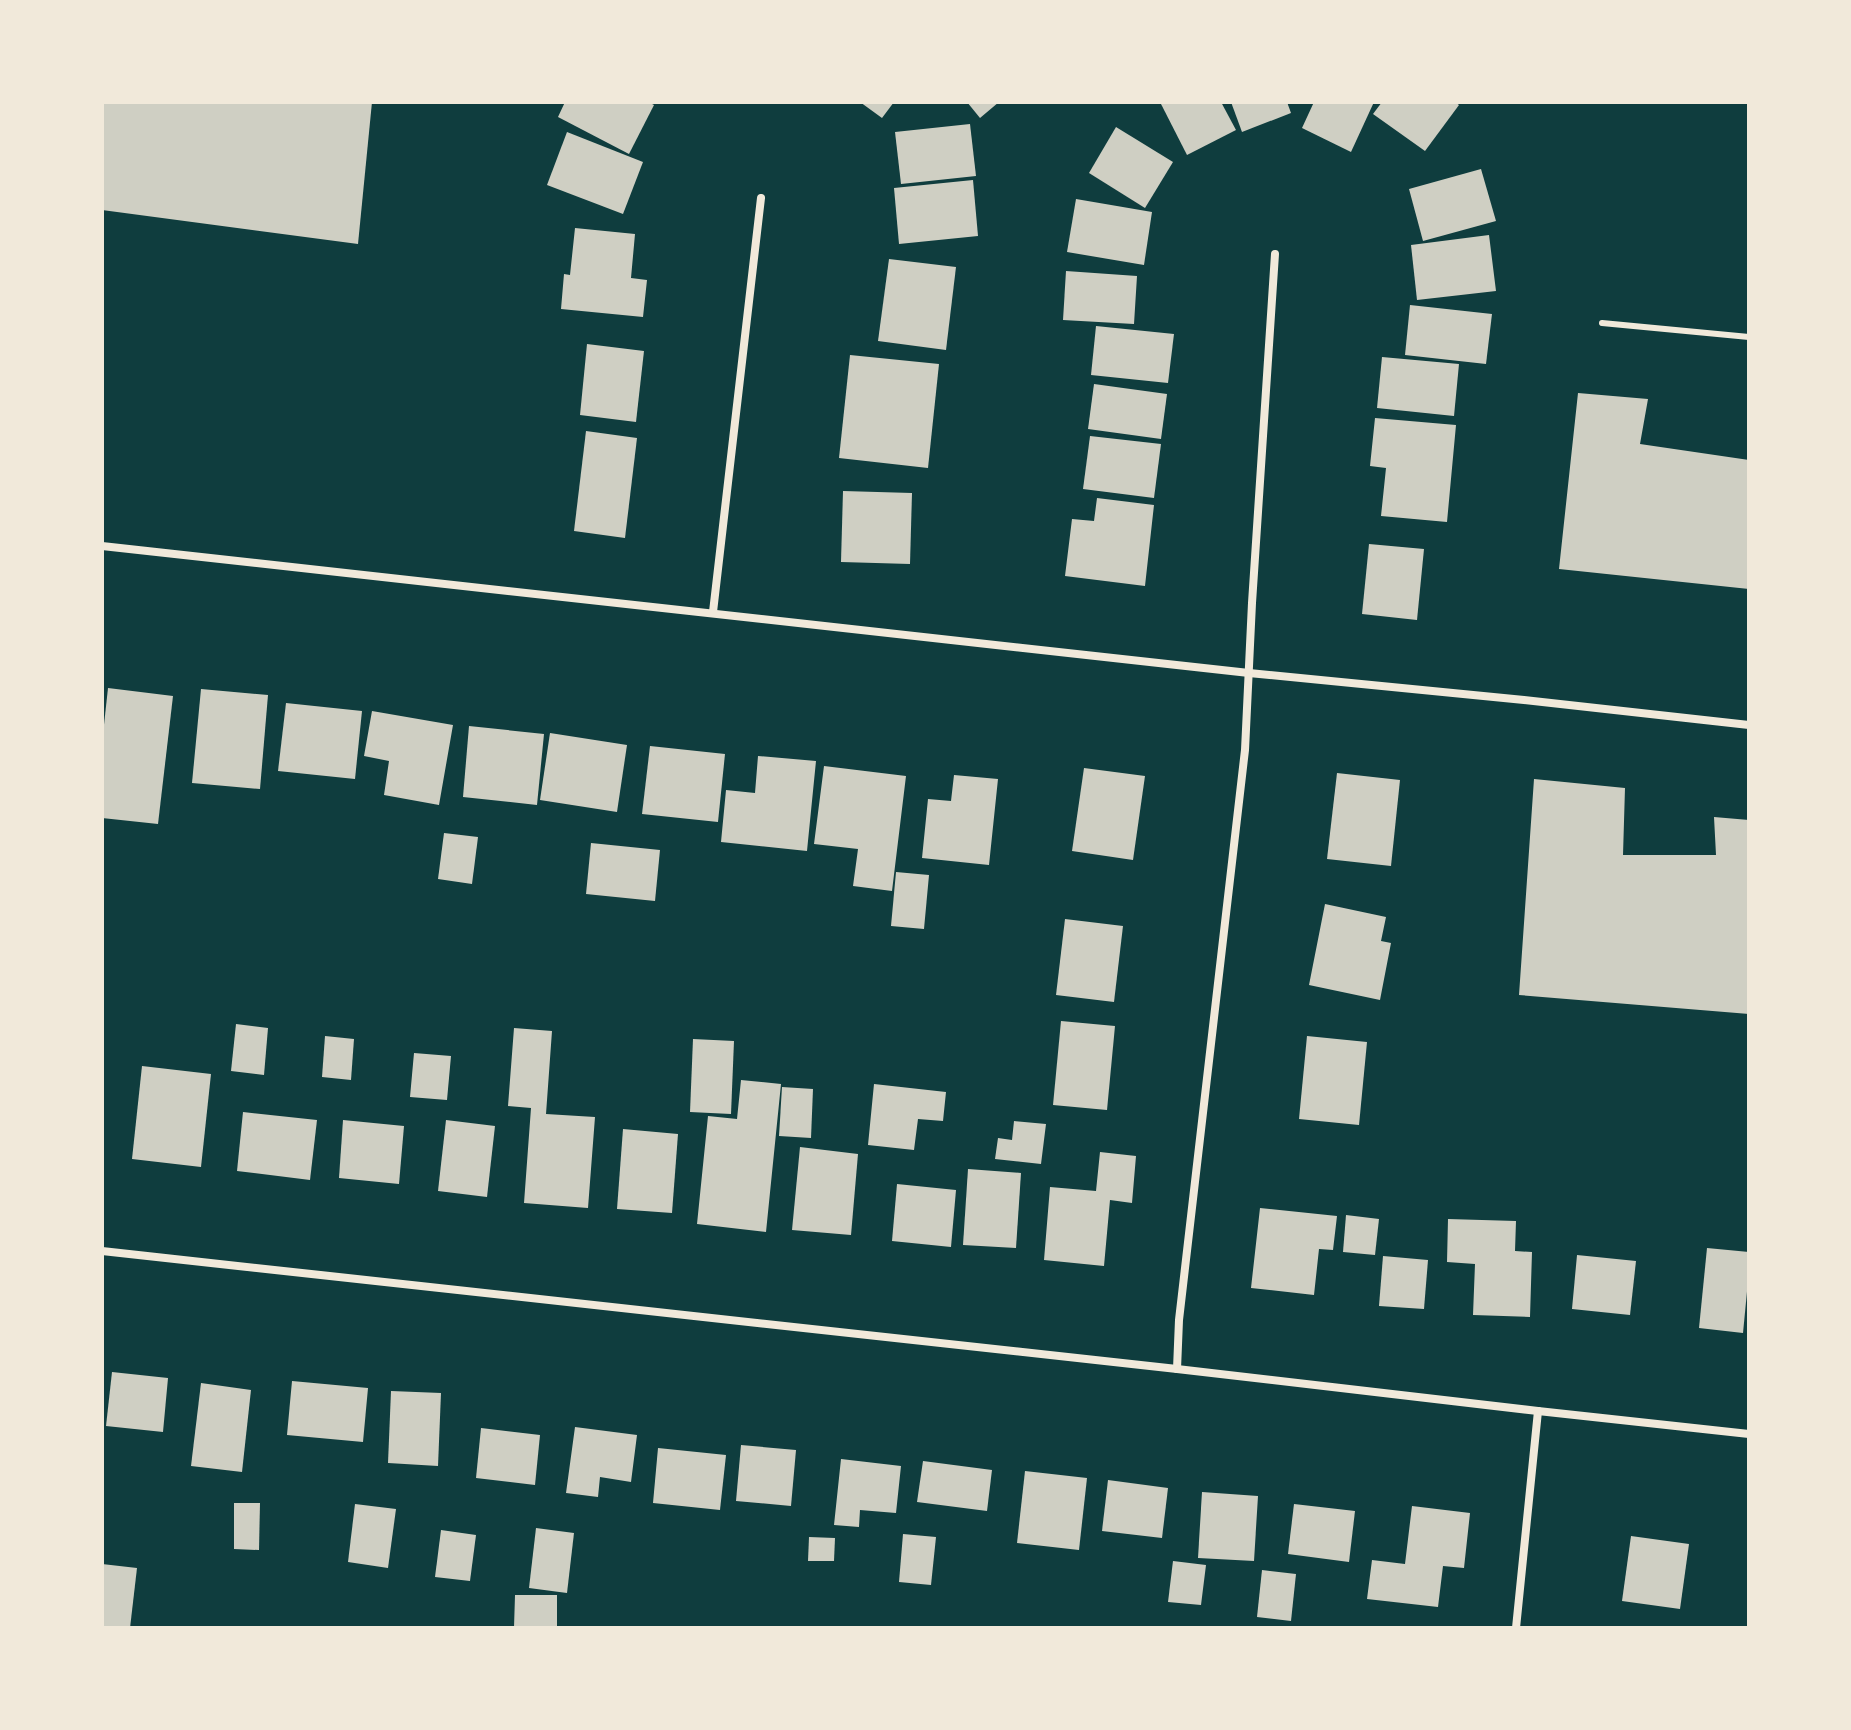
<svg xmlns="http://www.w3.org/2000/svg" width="1851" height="1730" viewBox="0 0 1851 1730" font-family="Inter,sans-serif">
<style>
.building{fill:#cfcfc3}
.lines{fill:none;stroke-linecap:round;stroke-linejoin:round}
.service{stroke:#f1e9da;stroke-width:6}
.minor{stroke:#f1e9da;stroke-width:8}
</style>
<rect width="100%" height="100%" fill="#0f3d3e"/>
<g class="building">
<path d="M102 102H372L358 244 102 210Z"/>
<path d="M565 102H648L654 105 629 154 558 117Z"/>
<path d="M860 102H894L882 118Z"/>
<path d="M967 102H999L980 118Z"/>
<path d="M1160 102H1221L1236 130 1187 155Z"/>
<path d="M1231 102H1287L1291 113 1242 132Z"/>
<path d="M1314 102H1374L1351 152 1302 128Z"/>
<path d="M1382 102H1455L1459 105 1425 151 1373 114Z"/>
<path d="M970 124 976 176 901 184 895 132Z"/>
<path d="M1116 127 1173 162 1145 208 1089 173Z"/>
<path d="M567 132 643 162 623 214 547 185Z"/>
<path d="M1481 169 1496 221 1423 241 1409 189Z"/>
<path d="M973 180 978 236 899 244 894 188Z"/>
<path d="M1076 199 1152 212 1144 265 1067 252Z"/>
<path d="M575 228 635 234 631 278 647 280 643 317 561 309 564 274 570 275Z"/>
<path d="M1489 235 1496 291 1417 300 1411 245Z"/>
<path d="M889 259 956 267 946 350 878 341Z"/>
<path d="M1066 271 1137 276 1134 324 1063 320Z"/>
<path d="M1410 305 1492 314 1486 364 1405 355Z"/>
<path d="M1096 326 1174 334 1168 383 1091 375Z"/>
<path d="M587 344 644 351 636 422 580 415Z"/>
<path d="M850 355 939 364 928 468 839 458Z"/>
<path d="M1382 357 1459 364 1454 416 1377 408Z"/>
<path d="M1094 384 1167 394 1161 439 1088 429Z"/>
<path d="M1578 393 1648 399 1640 444 1749 460V589L1559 569Z"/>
<path d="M1375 418 1456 425 1447 522 1381 516 1386 468 1370 466Z"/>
<path d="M586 431 637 438 625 538 574 531Z"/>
<path d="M1090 436 1161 444 1154 498 1083 489Z"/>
<path d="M843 491 912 493 910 564 841 562Z"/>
<path d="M1097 498 1154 505 1145 586 1065 576 1072 519 1094 521Z"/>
<path d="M1369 544 1424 549 1417 620 1362 614Z"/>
<path d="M108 688 173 696 158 824 102 818V743Z"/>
<path d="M201 689 268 695 260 789 192 783Z"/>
<path d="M286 703 362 711 355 779 278 771Z"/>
<path d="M372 711 453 725 439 805 384 795 389 761 364 756Z"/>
<path d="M469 726 544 734 537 805 463 797Z"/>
<path d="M550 733 627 745 617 812 540 800Z"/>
<path d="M650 746 725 754 718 822 642 814Z"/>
<path d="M758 756 816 761 807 851 721 842 726 790 755 793Z"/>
<path d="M824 766 906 776 892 891 853 886 858 849 814 844Z"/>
<path d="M1084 768 1145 776 1133 860 1072 851Z"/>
<path d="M1337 773 1400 780 1391 866 1327 859Z"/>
<path d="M954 775 998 779 989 865 922 858 928 799 951 801Z"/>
<path d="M1534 779 1625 788 1623 855H1716L1714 817 1749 820V1014L1519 995Z"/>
<path d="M444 833 478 837 472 884 438 879Z"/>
<path d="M591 843 660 850 655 901 586 894Z"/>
<path d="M896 872 929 875 924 929 891 926Z"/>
<path d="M1325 904 1386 917 1381 941 1391 943 1380 1000 1309 985Z"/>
<path d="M1065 919 1123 926 1114 1002 1056 995Z"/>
<path d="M1061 1021 1115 1026 1107 1110 1053 1105Z"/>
<path d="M236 1024 268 1028 264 1075 231 1071Z"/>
<path d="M514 1028 552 1031 546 1114 595 1117 588 1208 524 1203 531 1108 508 1106Z"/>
<path d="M325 1036 354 1039 351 1080 322 1077Z"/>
<path d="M1307 1036 1367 1042 1359 1125 1299 1119Z"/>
<path d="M693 1039 734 1041 731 1114 690 1112Z"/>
<path d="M414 1053 451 1056 447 1100 410 1097Z"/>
<path d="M142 1066 211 1074 201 1167 132 1159Z"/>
<path d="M741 1080 781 1084 766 1232 697 1224 708 1116 737 1119Z"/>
<path d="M874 1084 946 1092 943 1121 918 1119 914 1150 868 1145Z"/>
<path d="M782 1087 813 1089 811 1138 779 1136Z"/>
<path d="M243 1112 317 1120 310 1180 237 1171Z"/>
<path d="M343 1120 404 1126 399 1184 339 1178Z"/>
<path d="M446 1120 495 1126 487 1197 438 1191Z"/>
<path d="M1014 1121 1046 1124 1041 1164 995 1159 998 1138 1012 1140Z"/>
<path d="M623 1129 678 1134 672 1213 617 1209Z"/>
<path d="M800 1147 858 1154 851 1235 792 1230Z"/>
<path d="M1100 1152 1136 1156 1132 1203 1110 1200 1104 1266 1044 1260 1050 1187 1096 1191Z"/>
<path d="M968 1169 1021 1173 1016 1248 963 1245Z"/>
<path d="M897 1184 956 1190 951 1247 892 1241Z"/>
<path d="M1260 1208 1337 1216 1333 1250 1319 1249 1314 1295 1251 1288Z"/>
<path d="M1346 1215 1379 1219 1375 1255 1343 1252Z"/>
<path d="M1448 1219 1516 1221 1515 1251 1532 1252 1530 1317 1473 1315 1475 1264 1447 1262Z"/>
<path d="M1707 1248 1749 1252V1271L1743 1333 1699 1328Z"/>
<path d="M1577 1255 1636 1261 1630 1315 1572 1309Z"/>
<path d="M1383 1256 1428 1260 1424 1309 1379 1306Z"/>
<path d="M112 1372 168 1378 163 1432 106 1426Z"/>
<path d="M292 1381 368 1388 363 1442 287 1435Z"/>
<path d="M201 1383 251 1390 242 1472 191 1466Z"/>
<path d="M391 1391 441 1393 438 1466 388 1463Z"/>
<path d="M575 1427 637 1435 631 1482 600 1477 598 1497 566 1493Z"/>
<path d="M481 1428 540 1435 535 1485 476 1478Z"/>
<path d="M741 1445 796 1450 791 1506 736 1501Z"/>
<path d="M658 1448 726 1455 720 1510 653 1503Z"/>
<path d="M841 1459 901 1466 896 1513 860 1510 859 1527 834 1525Z"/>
<path d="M923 1461 992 1470 987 1511 917 1502Z"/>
<path d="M1025 1471 1087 1478 1079 1550 1017 1543Z"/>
<path d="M1108 1480 1168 1488 1162 1538 1102 1531Z"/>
<path d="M1202 1492 1258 1496 1254 1561 1198 1558Z"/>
<path d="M234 1503H260L259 1550 234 1549Z"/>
<path d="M355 1504 396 1509 388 1568 348 1562Z"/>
<path d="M1294 1504 1355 1511 1349 1562 1288 1554Z"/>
<path d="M1412 1506 1470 1513 1464 1568 1443 1566 1438 1607 1367 1599 1372 1560 1405 1564Z"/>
<path d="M536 1528 574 1533 567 1593 529 1588Z"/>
<path d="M441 1530 476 1535 470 1581 435 1577Z"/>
<path d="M903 1534 936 1537 931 1585 899 1582Z"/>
<path d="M1631 1536 1689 1544 1680 1609 1622 1601Z"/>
<path d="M809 1537 835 1538 834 1561H808Z"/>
<path d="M1173 1561 1206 1565 1201 1605 1168 1602Z"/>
<path d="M102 1564 137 1568 130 1628H102Z"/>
<path d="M1262 1570 1296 1574 1291 1621 1257 1617Z"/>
<path d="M515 1595H557V1628H514Z"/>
</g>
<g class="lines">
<path class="service" d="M1602 323 1749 337"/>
<g class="minor">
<path d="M102 546 1249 673 1524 700 1749 725"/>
<path d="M713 612 761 198"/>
<path d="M102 1251 1177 1369 1538 1411 1749 1434"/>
<path d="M1177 1369 1179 1320 1245 750 1252 603 1275 254"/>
<path d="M1516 1628 1538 1411"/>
</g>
</g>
<rect width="1851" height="1730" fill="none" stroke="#f1e9da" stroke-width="208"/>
</svg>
